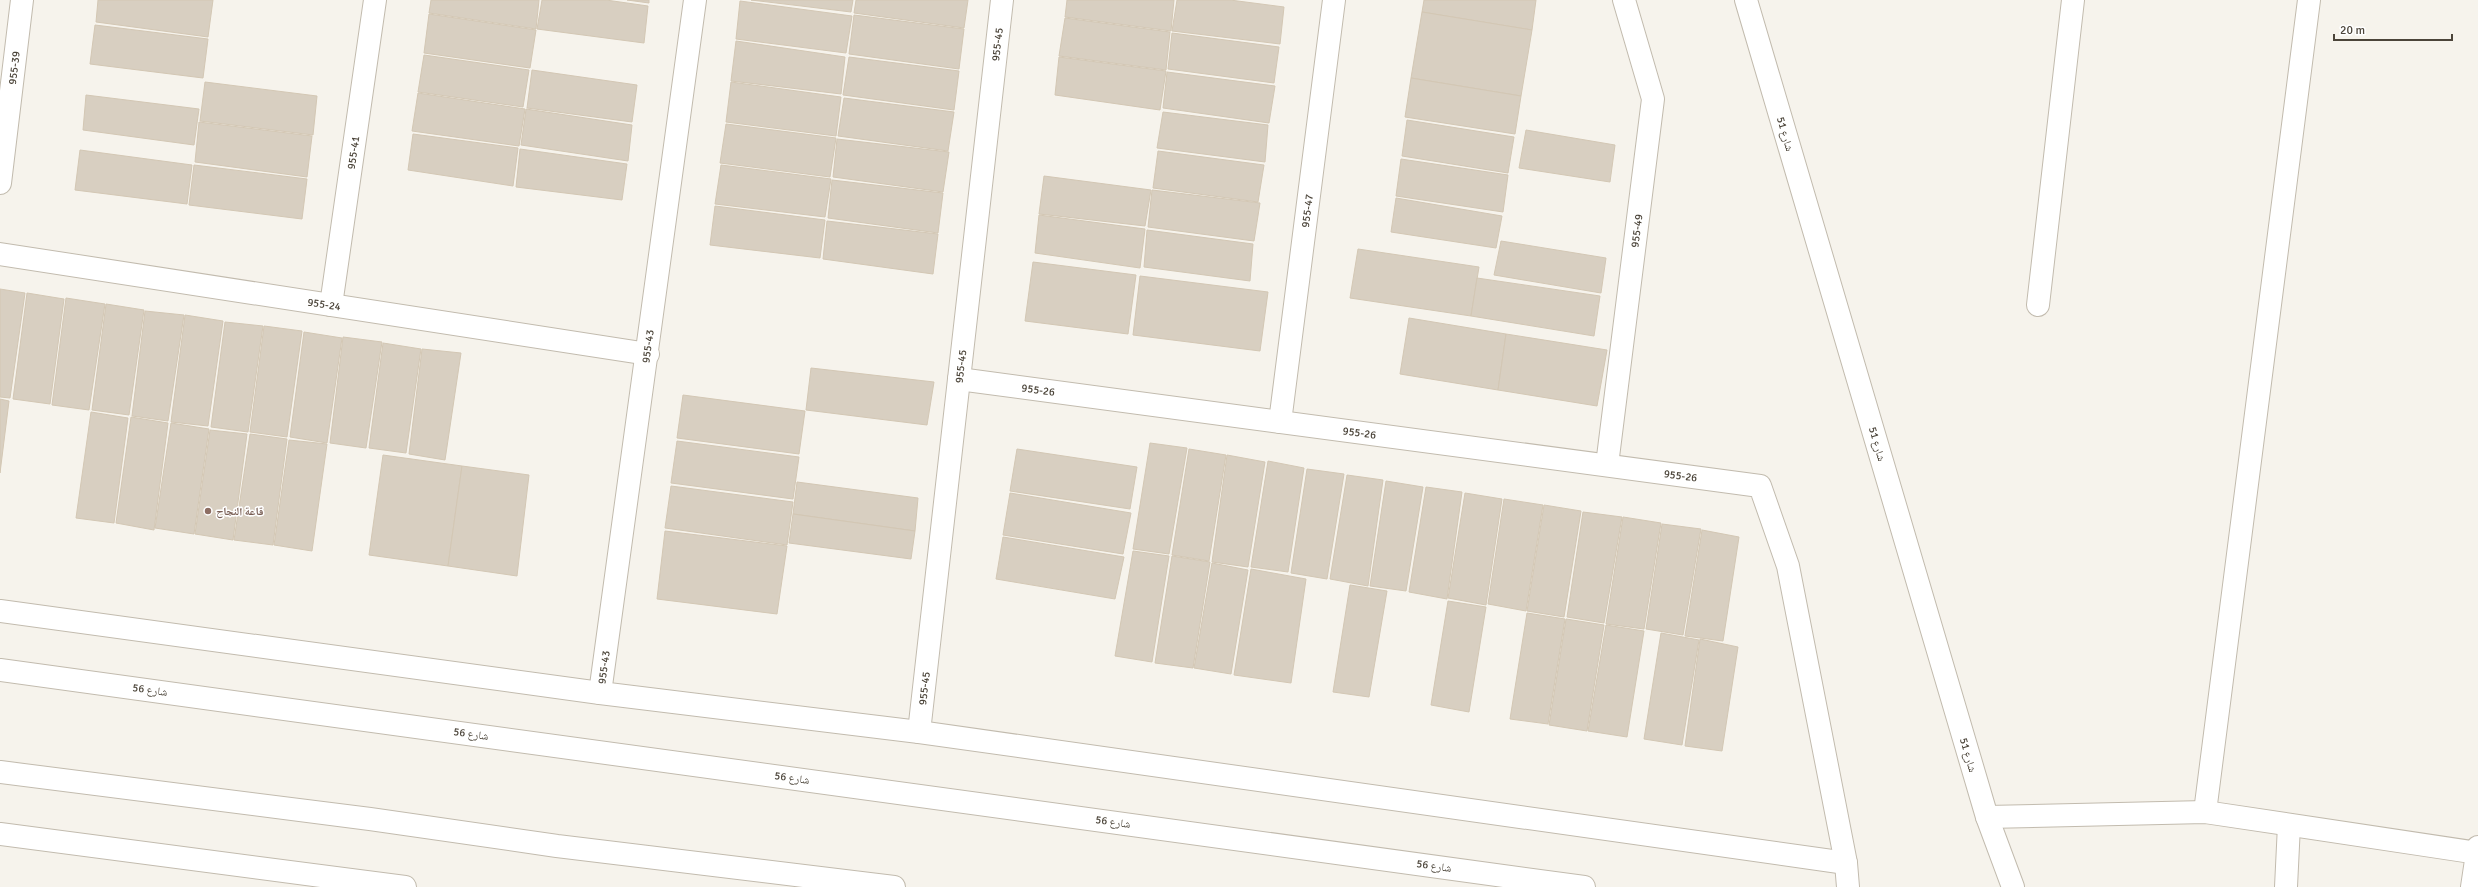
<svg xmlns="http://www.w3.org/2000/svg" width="2478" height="887" viewBox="0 0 2478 887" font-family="Signika,'Noto Naskh Arabic',sans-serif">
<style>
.building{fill:#d8cfc1;stroke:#d3c7b4}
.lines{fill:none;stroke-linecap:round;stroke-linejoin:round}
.minor-casing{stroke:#c2bbae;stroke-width:24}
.tertiary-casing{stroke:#c2bbae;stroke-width:24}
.minor{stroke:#fff;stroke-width:22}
.tertiary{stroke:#fff;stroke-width:22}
.education-dot{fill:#8d6e63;stroke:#fff;stroke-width:1.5}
.labels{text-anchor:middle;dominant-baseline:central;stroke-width:3;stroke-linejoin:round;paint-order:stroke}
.street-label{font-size:11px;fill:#4b4439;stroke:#fff}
.education-label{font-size:11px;font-weight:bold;fill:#785e54;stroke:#fff;text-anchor:start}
</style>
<rect width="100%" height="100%" fill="#f6f3ec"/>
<g class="building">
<path d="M98 0H213L208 37 96 22Z"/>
<path d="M431 0H539L536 29 429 13Z"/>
<path d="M542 0H606L648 6 644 43 537 29Z"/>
<path d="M627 0H649V3Z"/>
<path d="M751 0H853L851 12Z"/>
<path d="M856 0H968L964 28 854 13Z"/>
<path d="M1067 0H1174L1171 31 1065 17Z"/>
<path d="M1177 0H1230L1284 7 1280 44 1172 31Z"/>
<path d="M1424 0H1536L1532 30 1422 12Z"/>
<path d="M740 1 852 16 846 53 736 39Z"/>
<path d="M1422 12 1532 30 1521 96 1411 78Z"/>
<path d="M429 14 536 30 530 68 424 53Z"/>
<path d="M854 15 964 29 959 69 849 54Z"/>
<path d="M1065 18 1170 32 1166 70 1059 56Z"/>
<path d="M95 25 208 39 203 78 90 64Z"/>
<path d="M1172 33 1279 47 1274 83 1168 69Z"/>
<path d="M736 41 845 57 841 94 731 81Z"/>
<path d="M424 55 529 70 523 107 418 92Z"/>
<path d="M849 57 959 71 954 110 843 95Z"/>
<path d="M1059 57 1166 71 1160 110 1055 95Z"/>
<path d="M532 70 637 85 632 122 527 108Z"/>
<path d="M1167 72 1275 86 1269 123 1163 108Z"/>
<path d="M1411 78 1521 96 1515 134 1405 117Z"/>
<path d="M205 82 317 96 313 135 200 121Z"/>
<path d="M731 82 841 97 836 136 726 122Z"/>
<path d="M418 93 525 109 519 146 412 131Z"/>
<path d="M86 95 199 109 194 145 83 130Z"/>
<path d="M844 98 954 112 948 151 838 136Z"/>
<path d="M526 109 632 125 628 161 521 145Z"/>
<path d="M1163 112 1268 125 1265 162 1157 148Z"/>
<path d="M1407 120 1514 137 1508 173 1402 156Z"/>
<path d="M199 122 312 136 307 177 195 162Z"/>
<path d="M726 124 836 138 830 177 720 163Z"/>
<path d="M1526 130 1615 145 1610 182 1519 168Z"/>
<path d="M413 134 518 148 513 186 408 170Z"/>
<path d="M837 139 949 152 943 192 833 177Z"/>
<path d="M520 149 627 164 622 200 516 187Z"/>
<path d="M80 150 192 165 187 204 75 190Z"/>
<path d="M1158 151 1264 165 1258 202 1153 188Z"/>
<path d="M1401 159 1508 175 1503 212 1396 196Z"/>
<path d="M194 165 307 179 302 219 189 205Z"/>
<path d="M721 165 831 179 825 217 715 204Z"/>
<path d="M1044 176 1151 190 1145 226 1039 214Z"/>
<path d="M832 180 943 193 938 233 828 218Z"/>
<path d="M1152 190 1260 203 1254 241 1148 227Z"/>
<path d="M1396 198 1502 216 1496 248 1391 232Z"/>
<path d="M715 206 825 220 820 258 710 245Z"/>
<path d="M1039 215 1145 229 1140 268 1035 253Z"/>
<path d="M827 221 938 234 933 274 823 259Z"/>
<path d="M1147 230 1253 244 1250 281 1144 267Z"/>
<path d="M1501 241 1606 258 1601 293 1494 275Z"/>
<path d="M1358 249 1479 267 1471 316 1350 298Z"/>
<path d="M1033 262 1136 275 1128 334 1025 321Z"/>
<path d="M1140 276 1268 292 1260 351 1133 335Z"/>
<path d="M1477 278 1600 296 1594 336 1471 316Z"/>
<path d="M0 289 25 293 10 398 0 397Z"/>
<path d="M27 293 64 299 50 404 13 399Z"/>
<path d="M66 298 105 304 89 410 52 405Z"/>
<path d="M106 304 144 310 129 415 92 410Z"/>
<path d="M145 311 184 315 168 421 132 416Z"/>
<path d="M185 315 223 321 208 426 171 422Z"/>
<path d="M1409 318 1506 334 1498 390 1400 374Z"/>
<path d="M225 322 263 326 248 432 211 427Z"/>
<path d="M264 326 302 331 287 437 250 432Z"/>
<path d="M304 332 342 338 327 443 290 437Z"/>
<path d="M1506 334 1607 350 1597 406 1498 390Z"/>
<path d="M343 337 382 342 366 448 330 443Z"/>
<path d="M383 343 421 349 406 453 369 448Z"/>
<path d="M422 349 461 353 445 460 409 454Z"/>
<path d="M811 368 934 382 927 425 806 410Z"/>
<path d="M683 395 805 411 799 454 677 438Z"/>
<path d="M0 399 9 401 0 473Z"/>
<path d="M91 412 128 418 114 523 76 518Z"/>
<path d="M131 417 168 423 154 530 116 523Z"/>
<path d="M171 423 209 429 194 534 155 528Z"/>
<path d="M210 430 247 434 233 540 195 534Z"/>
<path d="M250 434 287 439 273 545 234 540Z"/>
<path d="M289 440 327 444 312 551 274 545Z"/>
<path d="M677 441 799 457 793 499 671 483Z"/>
<path d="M1150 443 1187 448 1169 554 1133 549Z"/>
<path d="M1017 449 1137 467 1130 509 1010 491Z"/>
<path d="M1189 449 1226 455 1209 561 1172 555Z"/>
<path d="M383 455 462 466 448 566 369 555Z"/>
<path d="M1227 455 1265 462 1248 567 1212 562Z"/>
<path d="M1268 461 1304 468 1288 572 1251 567Z"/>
<path d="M462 466 529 475 517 576 448 566Z"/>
<path d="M1307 469 1344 474 1327 579 1291 573Z"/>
<path d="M1347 475 1383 480 1368 586 1330 579Z"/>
<path d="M1386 481 1423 487 1406 591 1370 586Z"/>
<path d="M797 482 918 498 915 531 793 514Z"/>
<path d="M671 486 793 502 787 545 665 528Z"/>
<path d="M1426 487 1462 492 1447 599 1409 592Z"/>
<path d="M1010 493 1131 513 1123 554 1003 535Z"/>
<path d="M1465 493 1502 499 1486 605 1448 598Z"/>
<path d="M1504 499 1543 505 1526 611 1488 604Z"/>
<path d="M1544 505 1581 511 1564 617 1527 611Z"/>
<path d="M1583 512 1622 517 1604 623 1567 617Z"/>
<path d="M793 514 915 531 911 559 789 543Z"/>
<path d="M1623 517 1661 523 1644 629 1606 624Z"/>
<path d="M1662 524 1701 529 1683 635 1646 629Z"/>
<path d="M1702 530 1739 537 1723 641 1685 636Z"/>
<path d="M665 531 787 546 777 614 657 599Z"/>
<path d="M1003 537 1124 557 1115 599 996 579Z"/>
<path d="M1133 551 1169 556 1152 662 1115 656Z"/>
<path d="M1172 556 1210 562 1193 668 1155 663Z"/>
<path d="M1212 563 1248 570 1231 674 1194 668Z"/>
<path d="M1251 569 1306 579 1291 683 1234 675Z"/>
<path d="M1350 585 1387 591 1369 697 1333 692Z"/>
<path d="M1448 601 1486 607 1469 712 1431 705Z"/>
<path d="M1527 613 1565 619 1548 724 1510 719Z"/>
<path d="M1566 619 1604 625 1587 731 1549 725Z"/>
<path d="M1606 625 1644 631 1627 737 1588 731Z"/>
<path d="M1661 633 1699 640 1682 745 1644 739Z"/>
<path d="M1700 639 1738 647 1722 751 1685 746Z"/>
</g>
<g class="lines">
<defs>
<g id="minor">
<path id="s1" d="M0 183 22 0"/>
<path id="s2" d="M0 254 648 354"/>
<path id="s3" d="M331 305 375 0"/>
<path d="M2038 305 2073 0"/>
<path id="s4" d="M959 379 1760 486 1788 566 1846 863 1848 887"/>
<path id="s5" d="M1280 422 1334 0"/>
<path id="s6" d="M1607 465 1653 99 1624 0"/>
<path d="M0 611 600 693 919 732 1846 863"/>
<path id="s7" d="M600 693 695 0"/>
<path id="s8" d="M919 732 1002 0"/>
<path d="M2205 812 2309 0"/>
<path d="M1987 817 2205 812 2478 853"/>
<path d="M0 834 405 887"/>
<path d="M2286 887 2289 825"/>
<path d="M2472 887 2478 847"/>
</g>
<g id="tertiary">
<path d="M1746 0 1987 817 2013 887"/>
<path d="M0 670 1584 887"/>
<path d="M0 772 370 819 557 846 894 887"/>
</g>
</defs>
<use href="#minor" class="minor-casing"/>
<use href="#tertiary" class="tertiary-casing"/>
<use href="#minor" class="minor"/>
<use href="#tertiary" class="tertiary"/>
</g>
<circle class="education-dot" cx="208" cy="511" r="4"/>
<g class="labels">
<g class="street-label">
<text stroke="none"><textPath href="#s8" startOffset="692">955-45</textPath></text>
<text stroke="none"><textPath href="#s1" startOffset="116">955-39</textPath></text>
<text transform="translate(1785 134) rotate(74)">شارع 51</text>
<text stroke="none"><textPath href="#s3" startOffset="154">955-41</textPath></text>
<text stroke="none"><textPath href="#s5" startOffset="213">955-47</textPath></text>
<text stroke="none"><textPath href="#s6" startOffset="236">955-49</textPath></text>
<text stroke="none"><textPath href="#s2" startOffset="328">955-24</textPath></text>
<text stroke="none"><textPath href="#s7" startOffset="350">955-43</textPath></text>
<text stroke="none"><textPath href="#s8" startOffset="368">955-45</textPath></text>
<text stroke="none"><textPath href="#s4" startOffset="80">955-26</textPath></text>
<text stroke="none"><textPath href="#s4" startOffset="404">955-26</textPath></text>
<text transform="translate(1877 444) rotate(74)">شارع 51</text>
<text stroke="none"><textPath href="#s4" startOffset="728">955-26</textPath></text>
<text stroke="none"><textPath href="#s7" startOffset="26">955-43</textPath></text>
<text stroke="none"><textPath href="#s8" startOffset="44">955-45</textPath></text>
<text transform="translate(150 690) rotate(8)">شارع 56</text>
<text transform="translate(471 734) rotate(8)">شارع 56</text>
<text transform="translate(1968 755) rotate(74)">شارع 51</text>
<text transform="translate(792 778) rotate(8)">شارع 56</text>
<text transform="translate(1113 822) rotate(8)">شارع 56</text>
<text transform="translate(1434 866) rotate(8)">شارع 56</text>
</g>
<g class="education-label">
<text x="216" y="511">قاعة النجاح</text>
</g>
</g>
<path d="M2334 34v6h118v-6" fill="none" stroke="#4b4439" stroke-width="2"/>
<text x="2340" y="34" font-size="12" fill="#4b4439" stroke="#ffffff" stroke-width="3" paint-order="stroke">20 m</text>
</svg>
